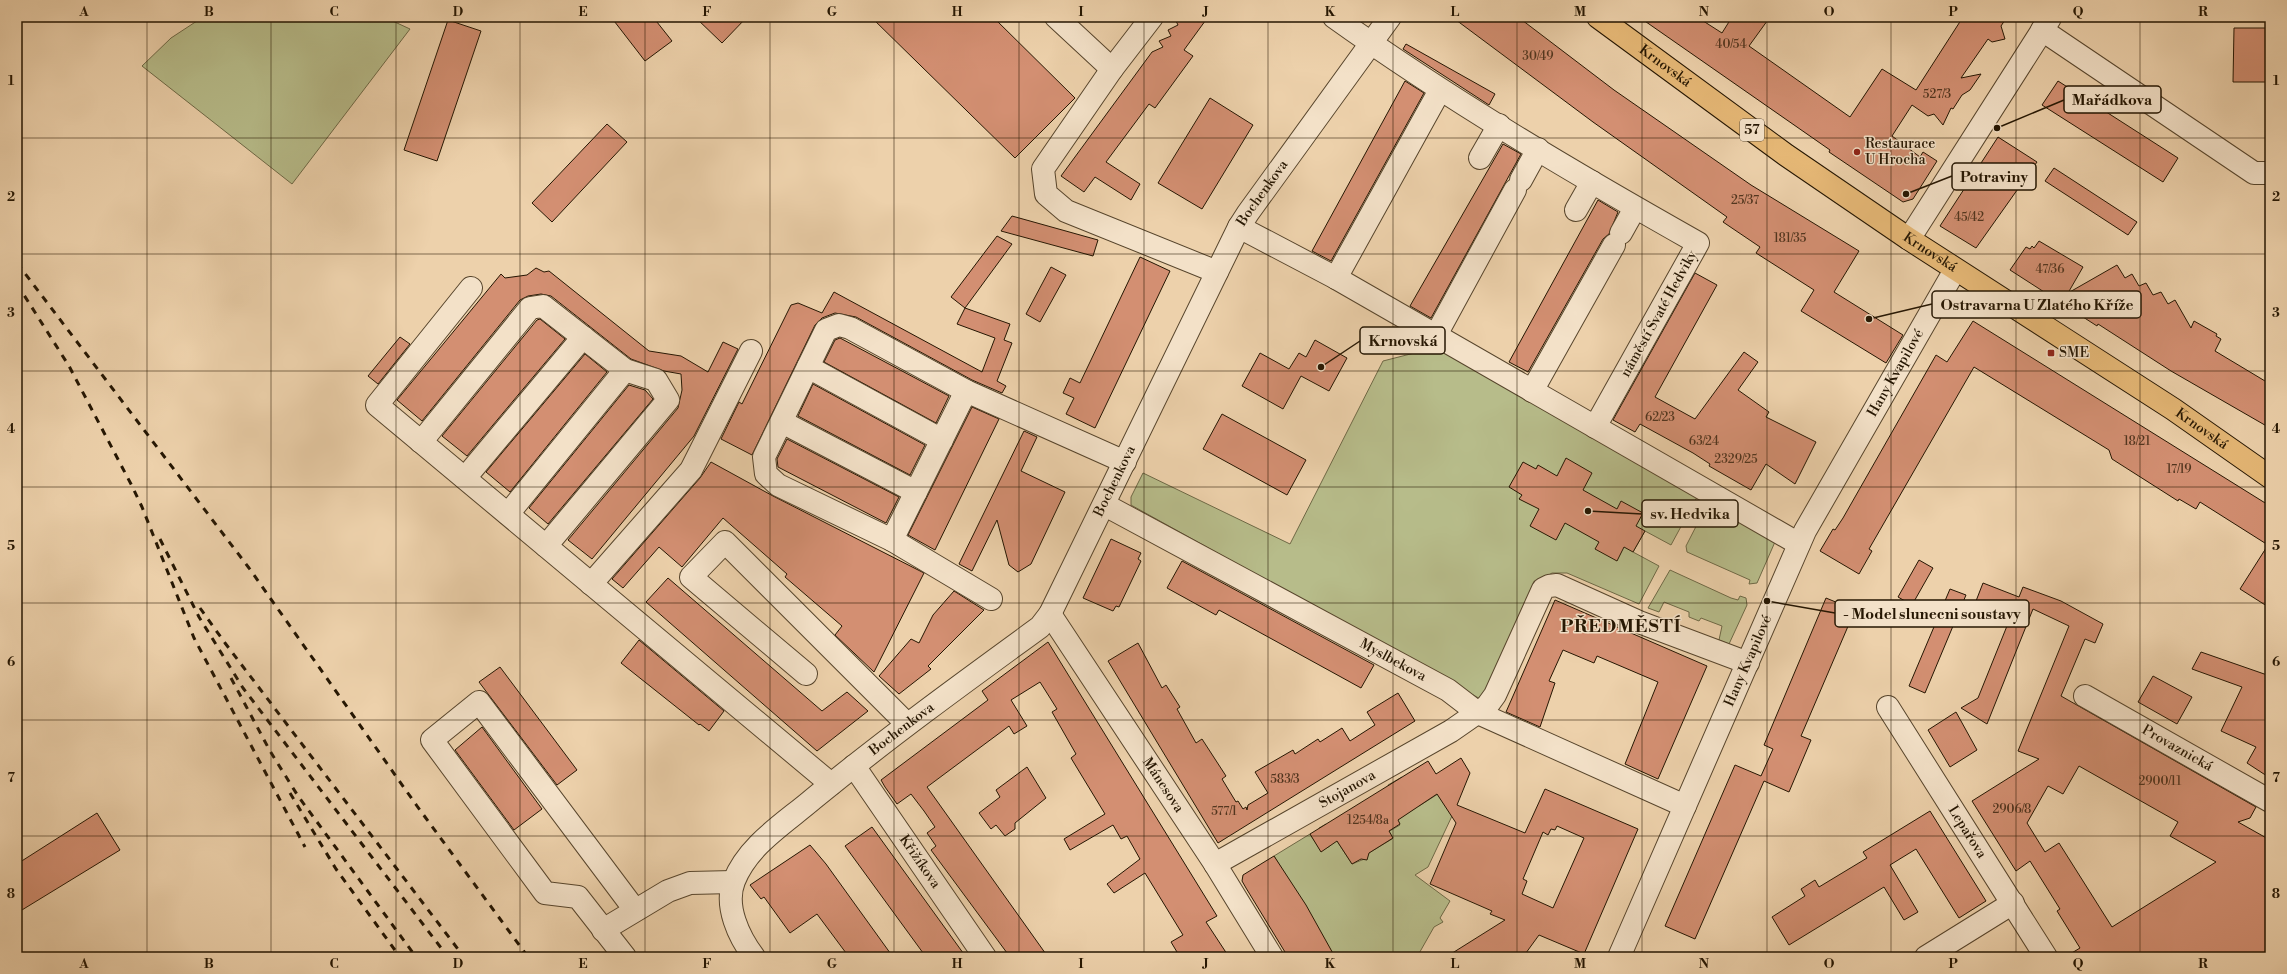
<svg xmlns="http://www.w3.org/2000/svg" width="2287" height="974" viewBox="0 0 2287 974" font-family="'Libre Bodoni',serif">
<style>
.green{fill:#b7bc8a;stroke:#6e6946}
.building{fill:#d38f72;stroke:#251602;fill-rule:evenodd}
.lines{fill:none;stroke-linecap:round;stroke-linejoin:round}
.minor-casing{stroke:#57452c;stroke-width:24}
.major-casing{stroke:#251602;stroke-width:24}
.minor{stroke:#f3e1c8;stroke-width:22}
.major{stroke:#e6b876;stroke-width:22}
.rail{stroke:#251602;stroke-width:3;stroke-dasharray:7 7;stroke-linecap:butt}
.grid{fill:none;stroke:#251602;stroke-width:1;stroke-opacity:0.55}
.poi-dot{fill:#8f2418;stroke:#f3e1c8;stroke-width:1.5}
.labels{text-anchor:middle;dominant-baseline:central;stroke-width:3;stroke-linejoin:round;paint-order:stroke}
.number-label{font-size:12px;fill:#50341e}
.shield{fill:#f3e1c8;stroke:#63533d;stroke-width:1}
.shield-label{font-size:13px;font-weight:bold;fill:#251602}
.street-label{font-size:14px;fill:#251602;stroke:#f3e1c8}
.poi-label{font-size:14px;fill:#251602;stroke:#f3e1c8;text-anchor:start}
.district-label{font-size:18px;font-weight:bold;letter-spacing:1px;fill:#251602;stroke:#f3e1c8}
.leader{fill:none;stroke:#251602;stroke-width:1.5}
.callout-dot{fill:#251602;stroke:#f3e1c8;stroke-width:1.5}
.callout{fill:#f3e1c8;stroke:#251602;stroke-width:1.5}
.callout-label{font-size:15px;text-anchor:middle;font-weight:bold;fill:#251602}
.neatline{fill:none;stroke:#251602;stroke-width:1.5}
.grid-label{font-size:13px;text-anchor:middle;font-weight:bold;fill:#251602}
</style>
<rect width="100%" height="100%" fill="#edd1ab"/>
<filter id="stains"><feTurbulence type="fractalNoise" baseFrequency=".005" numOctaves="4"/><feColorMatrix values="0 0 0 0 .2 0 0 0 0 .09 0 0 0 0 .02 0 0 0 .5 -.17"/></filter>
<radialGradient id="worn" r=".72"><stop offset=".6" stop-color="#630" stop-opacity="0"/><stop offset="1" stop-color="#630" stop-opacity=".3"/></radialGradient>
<g class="green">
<path d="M203 17H384L410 29 292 184 142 66 171 38Z"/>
<path d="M1434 348 1473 357 1697 497 1671 545 1645 531 1633 552 1659 566 1639 604 1567 573H1552L1540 580 1484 701 1131 505V497L1143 473 1290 544 1383 361Z"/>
<path d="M1708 503 1778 535 1757 583 1749 584 1750 580 1687 552 1686 546Z"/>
<path d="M1670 570 1731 598 1738 600 1740 596 1746 598 1747 605 1729 644 1719 640 1722 626 1701 618 1699 621 1689 617V612L1664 602 1659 612 1648 608Z"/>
<path d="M1402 777 1419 806 1441 792 1452 816 1428 867 1415 875 1450 901 1440 918 1443 922 1434 927 1417 957H1335L1274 856 1310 834 1321 851 1330 846 1319 828 1326 824 1352 864 1367 858V854L1392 839 1388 832 1400 825 1393 814 1390 790 1388 785Z"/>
</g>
<g class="building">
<path d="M611 17H653L672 41 645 61Z"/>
<path d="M695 17H747L722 43Z"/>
<path d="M871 17H993L1075 98 1015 158Z"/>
<path d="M1174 17H1208L1184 50 1193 56 1155 108 1149 104 1106 162 1140 184 1131 200 1095 177 1084 192 1061 176 1152 52 1163 47 1159 41 1171 36 1168 30 1178 25Z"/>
<path d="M1452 17H1518L1614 90 1751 185 1859 251 1834 292 1903 335 1886 363 1801 311 1814 290 1756 253 1760 247 1723 222 1727 217 1593 122Z"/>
<path d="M1639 17H1697L1722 33 1732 17H1770L1749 46 1850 117 1882 69 1916 90 1963 17H2007L2001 26 2005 39 1992 42 1988 39 1961 78 1981 74 1970 90 1962 95 1953 109 1951 108 1943 125 1934 114 1928 116 1912 105 1892 136 1920 157 1923 152 1937 161 1913 199 1903 202 1829 152 1830 150Z"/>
<path d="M448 20 481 31 437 161 404 150Z"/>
<path d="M2234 28H2270V82H2233Z"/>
<path d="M1406 44 1495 94 1489 105 1403 49Z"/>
<path d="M1405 81 1424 93 1331 261 1312 251Z"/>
<path d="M2058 81 2178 158 2163 182 2042 105Z"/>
<path d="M1210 98 1253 125 1202 209 1158 183Z"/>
<path d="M607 124 627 142 552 222 532 203Z"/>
<path d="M1998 137 2037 162 1976 248 1940 226Z"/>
<path d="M1503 144 1521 154 1431 318 1410 306Z"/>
<path d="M2054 168 2137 222 2128 235 2045 181Z"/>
<path d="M1598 200 1618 212 1609 234 1603 239 1528 372 1509 362Z"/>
<path d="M1012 216 1098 240 1093 256 1001 231Z"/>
<path d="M997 236 1012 244 965 308 1010 324 1004 340 1012 343 997 381 1006 386 1002 393 972 380 856 317 835 313 822 318 815 325 752 455 721 439 739 402 742 404 791 305 798 303 822 313 834 292 982 372 995 338 957 324 965 308 951 297Z"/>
<path d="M2039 241 2083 267 2068 293 2117 265 2125 278 2132 274 2139 286 2146 283 2153 295 2161 292 2168 304 2175 300 2191 328 2194 321 2217 334 2216 336 2221 339 2215 351 2270 384V428L2171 371 2098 324 2097 326 2010 270 2026 247 2030 249 2032 246 2034 248Z"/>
<path d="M1140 257 1170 271 1095 428 1066 414 1074 398 1063 393 1070 378 1080 383Z"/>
<path d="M1051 267 1066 275 1040 322 1026 314Z"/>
<path d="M536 268 544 272 549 271 649 351 681 356 708 372 723 342 738 349 694 436 592 559 568 540 678 408 682 390 681 374 664 371 631 359 551 296 541 294 528 296 520 300 422 421 397 400 501 274 505 278 527 275Z"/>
<path d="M1695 273 1717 285 1655 397 1695 419 1744 352 1758 362 1738 390 1769 412 1766 417 1816 442 1795 484 1766 464 1751 490 1709 466 1710 464 1693 453 1640 424 1635 432 1613 420Z"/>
<path d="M540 319 565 339 467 456 442 436 537 320Z"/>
<path d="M1973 321 2270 506V608L2240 589 2268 545 2200 502 2196 509 2179 499 2178 501 2112 459 2109 450 1974 367 1869 549 1872 551 1859 574 1820 551 1833 529 1835 530 1843 518 1936 355 1947 362Z"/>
<path d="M400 337 410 344 378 384 368 376Z"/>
<path d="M840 338 949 396 936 423 824 362 835 340Z"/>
<path d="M1315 340 1347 358 1329 391 1301 376 1283 409 1242 386 1260 353 1289 369 1299 353 1306 357Z"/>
<path d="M585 354 607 372 510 492 486 472Z"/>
<path d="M813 384 925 445 910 475 798 416Z"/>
<path d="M629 385 645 390 653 399 548 524 529 508Z"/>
<path d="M972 407 999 419 935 550 908 535Z"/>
<path d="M1222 414 1306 460 1287 495 1203 449Z"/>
<path d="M1024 431 1037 437 1021 471 1065 492 1031 564 1018 572 1009 565 997 520 972 571 959 564Z"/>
<path d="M787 439 899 497 886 523 778 467 777 459Z"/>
<path d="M1566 458 1592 473 1583 490 1617 509 1621 501 1643 513 1636 526 1645 531 1633 552 1624 547 1617 561 1595 549 1599 542 1565 523 1556 540 1530 526 1539 509 1519 499 1522 495 1509 487 1523 462 1536 469 1538 465 1557 476Z"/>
<path d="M711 462 773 496 924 573 874 672 835 635 842 626 785 577 787 574 723 518 682 567 659 547 623 588 612 579 700 478Z"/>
<path d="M1111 539 1141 553 1138 559 1141 561 1119 607 1116 606 1113 611 1083 598Z"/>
<path d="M1919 560 1933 568 1912 605 1898 597Z"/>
<path d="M1182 561 1374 665 1361 688 1219 610 1216 615 1167 588Z"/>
<path d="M668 578 822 711 847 692 868 711 817 751 646 602Z"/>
<path d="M1983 583 2019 597 2023 587 2061 601 2103 624 2095 643 2085 639 2061 696 2256 807 2250 818 2238 822 2270 840V957H2065L2080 948 2057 911 2060 909 2030 861 2016 871 1972 801 2039 759 2018 751 2069 626 2033 609 1987 724 1961 708 1978 698 2011 616 1976 601ZM2079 766 2178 822 2170 836 2216 862 2112 927 2059 843 2045 852 2027 823 2048 786 2063 794Z"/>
<path d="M1950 589 1966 595 1925 693 1909 686Z"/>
<path d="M954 591 984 610 928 666 931 669 899 694 879 676 911 639 919 643 933 615Z"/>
<path d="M1826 598 1855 610 1801 736 1811 740 1789 792 1764 781 1695 939 1665 926 1735 765 1761 776 1773 749 1764 745Z"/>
<path d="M1555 600 1707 666 1658 779 1625 764 1658 682 1597 656 1594 663 1563 650 1549 681 1555 683 1540 727 1506 712Z"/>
<path d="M639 640 724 711 709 731 700 724 699 725 621 663Z"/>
<path d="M1048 642 1217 916 1206 922 1229 957H1180L1171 942 1183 935 1145 873 1114 893 1107 884 1140 859 1127 836 1121 839 1113 825 1070 850 1064 839 1105 814 1071 758 1076 754 1052 712 1057 709 1040 682 1011 700 1027 726 1014 734 1009 726 927 787 1048 957H1010L931 850 936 846 927 833 935 827 924 811 911 794 897 804 885 787 881 780 988 700 982 691Z"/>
<path d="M1138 643 1162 688 1166 685 1180 707 1177 709 1196 743 1202 739 1226 776 1222 779 1236 802 1238 801 1243 809 1246 807 1247 810 1248 805 1268 793 1255 772 1293 750 1295 754 1318 739 1320 742 1342 728 1350 741 1375 725 1367 712 1398 693 1415 721 1218 843 1108 661Z"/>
<path d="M2201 652 2270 676V778L2247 763 2256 747 2221 731 2242 687 2192 669Z"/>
<path d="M500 667 577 770 557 785 479 682Z"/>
<path d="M2153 676 2192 697 2177 724 2138 702Z"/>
<path d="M1956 712 1977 750 1950 767 1928 730Z"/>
<path d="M482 727 542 809 514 830 455 750Z"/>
<path d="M1461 758 1470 773 1457 805 1525 833 1545 789 1638 829 1584 954 1539 935 1523 957H1446L1505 920 1490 914 1492 911 1430 884 1456 823 1437 794 1398 820 1400 824 1389 831 1393 838 1369 853 1367 860 1361 859 1352 864 1337 841 1321 852 1310 834 1428 761 1436 774ZM1557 826 1584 838 1553 908 1522 894 1527 881 1523 879 1543 832 1548 835 1551 829 1555 830Z"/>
<path d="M1027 767 1046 798 1015 823V829L1005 836 996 825 991 829 979 813 1000 797 996 790Z"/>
<path d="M1930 811 1986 901 1959 918 1916 849 1890 865 1918 912 1904 920 1884 887 1789 945 1772 917 1805 896 1801 889 1815 880 1819 887 1867 858 1863 852Z"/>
<path d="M97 813 120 850 17 913V864Z"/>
<path d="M872 827 966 957H926L845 846Z"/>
<path d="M810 845 826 864 893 957H849L817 914 790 933 764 897 761 899 750 885Z"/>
<path d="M1274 856 1306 905 1335 957H1288L1246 888 1242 881 1243 875Z"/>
</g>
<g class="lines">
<defs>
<g id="minor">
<path d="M1056 17 1112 69"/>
<path d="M1152 17 1112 69 1043 169 1046 194 1066 211 1217 272"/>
<path d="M1334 17C1450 100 1574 173 1698 243L1595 427"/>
<path d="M2042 30 2254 173H2270"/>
<path d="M1480 158 1499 125"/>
<path d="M1521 180 1538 149"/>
<path d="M1576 210 1592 182"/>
<path d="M1239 227 1336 278 1799 544"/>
<path d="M1621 233 1635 208"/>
<path d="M1909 239 2050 18"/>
<path d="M1336 278 1440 90"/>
<path d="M471 288 377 405 831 784"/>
<path d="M1436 335 1515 190"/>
<path d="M808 367 942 440"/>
<path d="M1532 391 1614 245"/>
<path d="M782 422 916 492"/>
<path d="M421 442 530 308 543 306 625 370 656 380 668 400 546 546"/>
<path d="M465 478 583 337"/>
<path id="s1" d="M1105 505 1448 690 1478 713 1685 806"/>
<path d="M508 514 625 370"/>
<path d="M892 540 778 485 766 474 764 457 826 330 839 325 850 328 966 391"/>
<path d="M591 584 691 470 751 351"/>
<path d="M991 599 892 540 966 391 1125 462"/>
<path id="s2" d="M1050 614 1215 864 1272 957"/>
<path d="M806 674 691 577 725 542 907 724"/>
<path id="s3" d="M2085 696 2270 801"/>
<path id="s4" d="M1888 707 2046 957"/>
<path id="s5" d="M854 766 985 957"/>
<path id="s6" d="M1215 864 1451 731 1487 706 1495 695 1543 589 1549 586 1557 585 1639 622 1748 663"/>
<path d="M603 930 668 891 690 883 733 882"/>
<path d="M625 957 578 897 545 893 432 740 479 702 635 910"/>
<path id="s7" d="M754 957C739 937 724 906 734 881 748 845 785 823 813 799 886 739 963 683 1040 627L1050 614 1239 227 1248 213 1390 17"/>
<path id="s8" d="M1619 957 1805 531 1955 270"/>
<path d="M1926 957 2013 903"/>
</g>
<g id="major">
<path id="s9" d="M1598 17 1786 155 1909 239 2173 409 2270 477"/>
</g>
</defs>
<use href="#minor" class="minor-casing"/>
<use href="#major" class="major-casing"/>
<use href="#minor" class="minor"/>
<use href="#major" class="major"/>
<g class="rail">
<path d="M17 263 249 568 417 806 528 957"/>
<path d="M17 284 69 366 132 486 142 507 194 638 305 847"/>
<path d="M160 539 199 617 243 688 448 957"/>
<path d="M200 608 225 643 464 957"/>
<path d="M231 678 270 751 298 796 416 957"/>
<path d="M290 793 336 869 400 957"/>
</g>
</g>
<path class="grid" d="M147 17V957M271 17V957M396 17V957M520 17V957M645 17V957M770 17V957M894 17V957M1019 17V957M1144 17V957M1268 17V957M1393 17V957M1517 17V957M1642 17V957M1767 17V957M1891 17V957M2016 17V957M2140 17V957M17 138H2270M17 254H2270M17 371H2270M17 487H2270M17 603H2270M17 720H2270M17 836H2270"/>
<g class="poi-dot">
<circle cx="1857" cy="152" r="4"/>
<rect x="2047" y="349" width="8" height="8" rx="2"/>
</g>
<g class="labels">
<g class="number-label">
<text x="1731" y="44">40/54</text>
<text x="1538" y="56">30/49</text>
<text x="1937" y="94">527/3</text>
<text x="1745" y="200">25/37</text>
<text x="1969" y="217">45/42</text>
<text x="1790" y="238">181/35</text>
<text x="2050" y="269">47/36</text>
<text x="1660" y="417">62/23</text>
<text x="1704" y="441">63/24</text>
<text x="2137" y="441">18/21</text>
<text x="1736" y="459">2329/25</text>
<text x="2179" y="469">17/19</text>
<text x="1285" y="779">583/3</text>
<text x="2160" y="781">2900/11</text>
<text x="2012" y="809">2906/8</text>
<text x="1224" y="811">577/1</text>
<text x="1368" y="820">1254/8a</text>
</g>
<rect class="shield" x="1740" y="119" width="24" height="22" rx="3"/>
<g class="shield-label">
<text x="1752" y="130">57</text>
</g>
<g class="street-label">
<text stroke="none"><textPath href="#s9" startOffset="83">Krnovská</textPath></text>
<text stroke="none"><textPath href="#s7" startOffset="970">Bochenkova</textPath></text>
<text stroke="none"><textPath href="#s9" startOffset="407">Krnovská</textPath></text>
<text transform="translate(1659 314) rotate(-61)">náměstí Svaté Hedviky</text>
<text stroke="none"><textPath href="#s8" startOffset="647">Hany Kvapilové</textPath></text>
<text stroke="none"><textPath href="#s9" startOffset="731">Krnovská</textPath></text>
<text stroke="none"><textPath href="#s7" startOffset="646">Bochenkova</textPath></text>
<text stroke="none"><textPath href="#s1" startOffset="327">Myslbekova</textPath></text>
<text stroke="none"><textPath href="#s8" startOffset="323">Hany Kvapilové</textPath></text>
<text stroke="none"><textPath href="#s7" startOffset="310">Bochenkova</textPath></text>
<text stroke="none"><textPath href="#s3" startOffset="106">Provaznická</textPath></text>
<text stroke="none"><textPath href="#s2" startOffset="205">Mánesova</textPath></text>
<text stroke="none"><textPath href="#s6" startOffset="152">Stojanova</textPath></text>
<text stroke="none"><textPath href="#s4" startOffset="148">Lepařova</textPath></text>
<text stroke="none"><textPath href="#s5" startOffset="116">Křižíkova</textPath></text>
</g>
<g class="poi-label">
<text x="1865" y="144">Restaurace<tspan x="1865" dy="16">U Hrocha</tspan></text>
<text x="2059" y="353">SME</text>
</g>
<g class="district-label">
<text x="1621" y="626">PŘEDMĚSTÍ</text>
</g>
</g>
<path class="leader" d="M1997 128L2064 100M1906 194L1952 176M1869 319L1932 304M1321 367L1360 341M1588 511L1642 514M1767 601L1835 613"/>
<g class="callout-dot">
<circle cx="1997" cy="128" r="4"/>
<circle cx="1906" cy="194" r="4"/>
<circle cx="1869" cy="319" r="4"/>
<circle cx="1321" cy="367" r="4"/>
<circle cx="1588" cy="511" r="4"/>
<circle cx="1767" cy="601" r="4"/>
</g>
<g class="callout">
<rect x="2064" y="86" width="97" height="27" rx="4"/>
<rect x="1952" y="163" width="84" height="27" rx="4"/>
<rect x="1932" y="291" width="209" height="27" rx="4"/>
<rect x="1360" y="327" width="85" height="27" rx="4"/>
<rect x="1642" y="500" width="96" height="27" rx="4"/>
<rect x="1835" y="600" width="194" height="27" rx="4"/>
</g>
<g class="callout-label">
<text x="2112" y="105">Mařádkova</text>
<text x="1994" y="182">Potraviny</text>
<text x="2037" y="310">Ostravarna U Zlatého Kříže</text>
<text x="1403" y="346">Krnovská</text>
<text x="1690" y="519">sv. Hedvika</text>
<text x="1932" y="619">- Model slunecni soustavy</text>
</g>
<rect width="2287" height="974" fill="none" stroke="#edd1ab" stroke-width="44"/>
<rect x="22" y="22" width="2243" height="930" class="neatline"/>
<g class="grid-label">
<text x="84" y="16">A</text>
<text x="209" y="16">B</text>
<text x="334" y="16">C</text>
<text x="458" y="16">D</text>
<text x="583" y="16">E</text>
<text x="707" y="16">F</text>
<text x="832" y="16">G</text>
<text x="957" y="16">H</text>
<text x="1081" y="16">I</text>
<text x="1206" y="16">J</text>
<text x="1330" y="16">K</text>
<text x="1455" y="16">L</text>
<text x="1580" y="16">M</text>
<text x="1704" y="16">N</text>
<text x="1829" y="16">O</text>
<text x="1953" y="16">P</text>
<text x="2078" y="16">Q</text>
<text x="2203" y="16">R</text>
<text x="11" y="85">1</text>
<text x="2276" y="85">1</text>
<text x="11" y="201">2</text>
<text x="2276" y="201">2</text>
<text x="11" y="317">3</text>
<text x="2276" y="317">3</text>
<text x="11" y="433">4</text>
<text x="2276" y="433">4</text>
<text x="11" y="550">5</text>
<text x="2276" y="550">5</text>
<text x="11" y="666">6</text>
<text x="2276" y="666">6</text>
<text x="11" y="782">7</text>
<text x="2276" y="782">7</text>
<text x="11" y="898">8</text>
<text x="2276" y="898">8</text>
<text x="84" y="968">A</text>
<text x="209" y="968">B</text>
<text x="334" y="968">C</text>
<text x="458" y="968">D</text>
<text x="583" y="968">E</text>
<text x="707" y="968">F</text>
<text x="832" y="968">G</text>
<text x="957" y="968">H</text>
<text x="1081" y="968">I</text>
<text x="1206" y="968">J</text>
<text x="1330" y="968">K</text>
<text x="1455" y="968">L</text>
<text x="1580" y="968">M</text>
<text x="1704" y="968">N</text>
<text x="1829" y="968">O</text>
<text x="1953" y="968">P</text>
<text x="2078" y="968">Q</text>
<text x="2203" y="968">R</text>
</g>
<rect width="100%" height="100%" filter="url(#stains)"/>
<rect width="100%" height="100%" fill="url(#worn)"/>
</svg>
